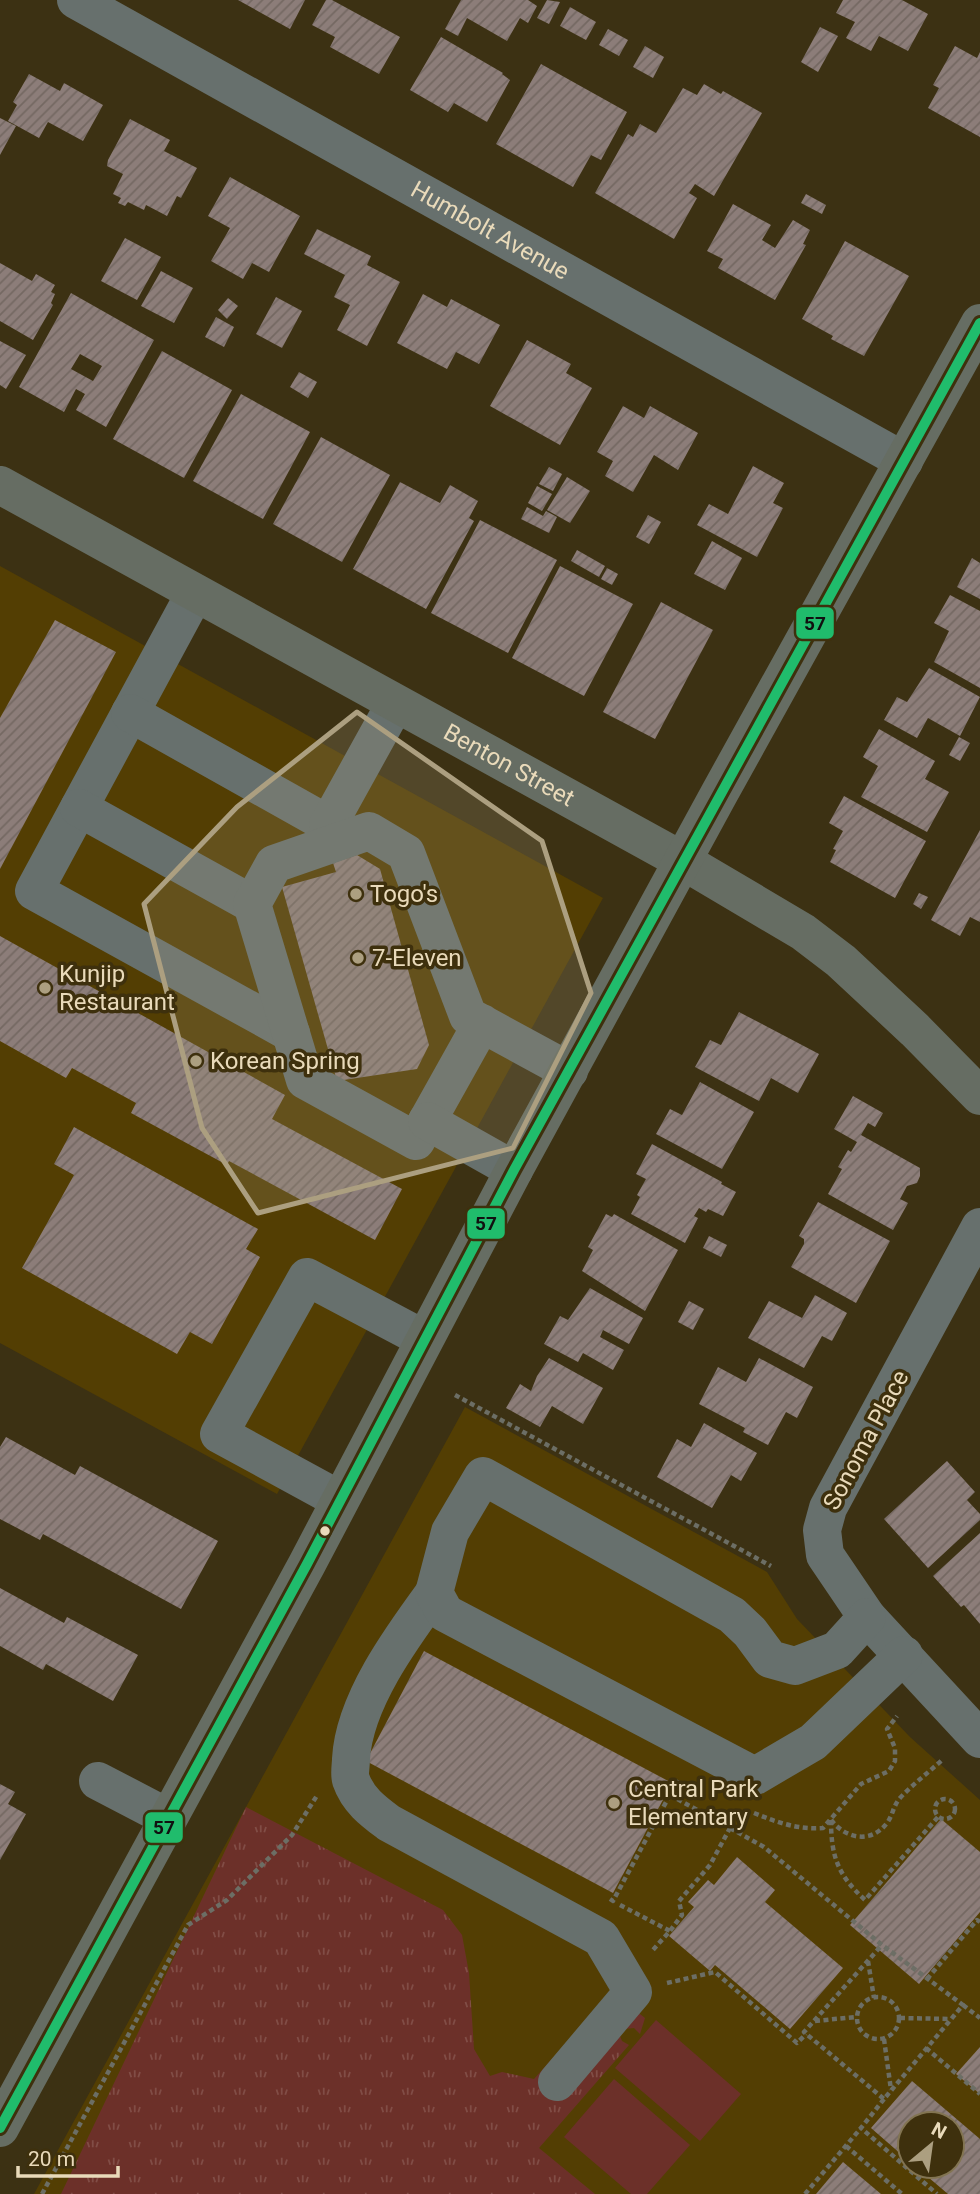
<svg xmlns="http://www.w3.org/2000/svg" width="980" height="2194" viewBox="0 0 980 2194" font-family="Roboto,sans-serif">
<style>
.built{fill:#533e03;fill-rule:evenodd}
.grass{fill:url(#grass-tufts)}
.pitch{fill:#6c3029}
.building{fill:url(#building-hatch);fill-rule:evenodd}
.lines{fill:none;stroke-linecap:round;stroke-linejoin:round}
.path{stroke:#6c6e65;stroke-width:4.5;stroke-dasharray:5 3.5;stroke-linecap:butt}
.minor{stroke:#67706d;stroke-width:38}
.major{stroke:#666d63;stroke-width:38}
.bus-1-casing{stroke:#3e300d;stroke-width:16}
.bus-1{stroke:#20bc6c;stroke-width:10}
.marked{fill:#ac9f80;fill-opacity:0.2;stroke:#ac9f80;stroke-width:5;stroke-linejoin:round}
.poi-dot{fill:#ac9f80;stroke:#3e300d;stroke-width:2.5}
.bus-dot{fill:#e9daba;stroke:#3e300d;stroke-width:2.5}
.labels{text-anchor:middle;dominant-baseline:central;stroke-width:7;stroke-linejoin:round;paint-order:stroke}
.street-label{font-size:24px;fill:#e9daba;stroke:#3e300d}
.poi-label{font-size:24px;fill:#e9daba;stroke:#3e300d;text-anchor:start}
.line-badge{stroke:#3e300d;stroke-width:2.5}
.pale-badge-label{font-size:19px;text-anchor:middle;font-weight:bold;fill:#111}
</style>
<defs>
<pattern id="grass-tufts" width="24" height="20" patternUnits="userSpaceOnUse" patternTransform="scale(1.75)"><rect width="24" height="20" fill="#6c3029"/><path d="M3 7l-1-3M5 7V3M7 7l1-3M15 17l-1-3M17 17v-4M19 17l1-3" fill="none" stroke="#814d46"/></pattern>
<pattern id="building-hatch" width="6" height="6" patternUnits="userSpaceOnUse" patternTransform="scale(1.75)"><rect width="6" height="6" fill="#8c7d79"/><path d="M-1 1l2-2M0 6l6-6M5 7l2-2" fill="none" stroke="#746862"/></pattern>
</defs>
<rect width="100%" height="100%" fill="#3c3113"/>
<g class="built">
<path d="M0 566 603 898 277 1494 0 1343Z"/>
<path d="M465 1407 767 1572 797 1619 910 1737 980 1800V2194H34ZM910 2124H952V2166H910Z"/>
</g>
<path class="grass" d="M246 1807 443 1910 462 1935 469 1973 474 2049 490 2076 502 2072 534 2079 612 1992 645 2018 640 2034 634 2028 624 2029 620 2036 622 2041 629 2045 539 2148 595 2194H61Z"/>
<g class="pitch">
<path d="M656 2020 741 2094 700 2141 615 2068Z"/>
<path d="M614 2079 690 2145 647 2194H631L564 2137Z"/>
</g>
<g class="building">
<path d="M238 0H305L290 29Z"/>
<path d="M326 0H332L400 37 379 74 330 47 335 37 312 25Z"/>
<path d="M461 0H528L537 6 528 23 520 18 507 41 467 18 458 36 445 29Z"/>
<path d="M547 0 560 2 549 24 537 18Z"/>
<path d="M843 0H902L928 14 908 51 879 36 871 51 846 38 855 22 836 13Z"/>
<path d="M570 7 596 22 586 40 560 26Z"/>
<path d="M820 27 838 36 818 72 801 62Z"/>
<path d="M608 29 628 40 619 56 599 45Z"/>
<path d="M441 37 503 73 502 74 510 80 487 122 454 103 448 112 410 90Z"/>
<path d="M645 46 664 57 653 78 633 67Z"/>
<path d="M955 46 977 58 980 52V137L928 108 939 88 933 85Z"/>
<path d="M541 64 627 112 601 160 591 155 573 187 496 144Z"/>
<path d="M29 74 60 91 64 83 103 105 83 141 48 122 39 138 8 121 17 105 13 102Z"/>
<path d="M704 84 721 94 723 91 762 113 714 196 695 184 689 193 697 198 674 239 595 193 628 134 633 137 640 124 656 133 683 88 697 95Z"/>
<path d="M0 118 16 126 0 155Z"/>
<path d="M130 119 170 140 164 151 197 168 181 198 177 196 167 216 146 205 144 210 128 202 125 206 118 203 121 198 113 194 123 174 107 166 108 160Z"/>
<path d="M230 177 300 216 269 272 252 263 243 279 211 261 230 228 208 216Z"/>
<path d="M806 194 826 205 822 214 801 203Z"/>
<path d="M733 204 771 225 762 240 775 248 793 220 810 230 803 244 806 245 775 300 718 268 723 259 707 251Z"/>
<path d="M317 229 371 256 367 265 400 282 367 346 337 330 350 305 334 297 345 275 304 254Z"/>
<path d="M125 238 161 257 137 300 101 281Z"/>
<path d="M845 241 909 276 864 356 831 339 833 336 802 319Z"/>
<path d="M0 263 32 281 36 274 55 285 51 292 55 294 51 303 53 305 33 340 0 321Z"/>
<path d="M161 271 193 288 174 323 141 306Z"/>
<path d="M71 293 154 340 106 427 76 410 85 394 76 389 64 412 19 387ZM80 354 102 366 93 381 71 369Z"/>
<path d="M423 294 447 307 451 299 500 325 479 364 456 352 447 369 397 343Z"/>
<path d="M276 297 302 311 282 348 256 334Z"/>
<path d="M228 298 238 306 227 319 218 310Z"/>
<path d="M216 317 234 327 224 347 205 337Z"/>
<path d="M527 340 571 364 566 373 592 388 560 445 490 406Z"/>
<path d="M0 341 26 355 6 389 0 385Z"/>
<path d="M162 351 232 390 184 478 113 439Z"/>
<path d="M299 372 317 382 308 398 290 387Z"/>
<path d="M241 394 310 432 263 519 193 481Z"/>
<path d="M623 406 644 418 650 406 698 433 678 470 654 455 633 492 605 476 613 461 597 452Z"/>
<path d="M321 437 390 475 342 562 273 524Z"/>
<path d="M753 466 784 483 773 503 783 508 757 557 697 525 709 504 728 514Z"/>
<path d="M549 467 562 474 553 491 539 484Z"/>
<path d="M567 477 590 491 570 523 547 510Z"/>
<path d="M400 482 440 503 450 485 478 501 469 518 474 521 426 609 353 569Z"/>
<path d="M537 486 552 494 542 511 528 503Z"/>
<path d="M527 507 543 516 546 511 557 517 549 533 521 519Z"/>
<path d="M648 515 661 522 649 544 636 537Z"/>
<path d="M480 520 557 560 508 653 431 613Z"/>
<path d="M712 541 742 558 725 590 694 574Z"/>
<path d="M577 550 605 566 599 577 571 561Z"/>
<path d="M972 558 980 563V599L957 587Z"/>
<path d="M560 566 633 604 584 696 512 658Z"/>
<path d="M607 568 618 574 612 585 601 579Z"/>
<path d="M950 595 980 611V688L934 662 949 631 934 623Z"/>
<path d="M661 602 713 630 655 739 603 712Z"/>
<path d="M55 620 116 652 0 869V718Z"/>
<path d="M929 668 980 697 960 736 928 718 917 738 884 720 897 697 907 702Z"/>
<path d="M879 729 935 761 925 779 949 792 927 832 861 797 878 766 863 757Z"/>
<path d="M959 737 970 743 960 761 949 755Z"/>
<path d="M844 796 926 841 895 898 830 862 836 850 833 849 843 831 829 823Z"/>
<path d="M980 830V922L970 917 960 936 931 920Z"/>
<path d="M357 855 380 869 429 1045 417 1069 337 1081 282 887 336 872 333 863Z"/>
<path d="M919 893 928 897 921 909 913 904Z"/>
<path d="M0 936 285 1095 272 1119 402 1189 375 1240 229 1161 227 1165 131 1113 136 1103 72 1068 66 1078 0 1041Z"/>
<path d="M739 1012 819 1054 798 1093 771 1078 759 1101 695 1067 710 1040 721 1045Z"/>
<path d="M700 1082 754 1112 722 1169 656 1134 670 1109 682 1115Z"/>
<path d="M853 1096 883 1113 875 1127 868 1123 861 1135 920 1168V1176L917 1183 907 1186 900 1199 908 1203 893 1230 828 1194 842 1169 838 1167 848 1150 851 1152 857 1142 834 1129Z"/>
<path d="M74 1127 258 1229 246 1249 260 1257 212 1344 190 1332 177 1354 22 1268 74 1175 54 1164Z"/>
<path d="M652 1144 722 1182 721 1184 736 1192 723 1216 708 1209 706 1212 699 1208 694 1216 698 1218 685 1243 631 1214 640 1197 637 1195 646 1179 636 1174Z"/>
<path d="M818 1202 890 1241 856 1303 791 1267 804 1244V1239L799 1236Z"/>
<path d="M606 1214 612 1217 614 1214 678 1250 645 1311 582 1271 593 1250 588 1247Z"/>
<path d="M709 1236 727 1245 721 1257 703 1248Z"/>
<path d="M590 1288 643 1318 629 1344 603 1330 600 1337 624 1350 613 1370 583 1353 578 1362 544 1344 560 1316 568 1320Z"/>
<path d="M815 1295 847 1313 832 1341 822 1336 804 1368 748 1338 769 1301 802 1318Z"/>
<path d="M689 1301 704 1309 693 1330 678 1322Z"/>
<path d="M549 1358 603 1388 583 1424 552 1406 540 1427 506 1408 520 1384 531 1391 537 1376Z"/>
<path d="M759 1358 813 1387 797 1418 786 1412 768 1445 743 1432 745 1428 699 1404 718 1367 746 1382Z"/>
<path d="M704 1423 757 1453 741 1481 731 1475 712 1508 657 1477 677 1439 691 1447Z"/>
<path d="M6 1437 75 1475 80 1466 218 1541 181 1609 43 1534 40 1540 0 1519V1447Z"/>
<path d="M947 1461 975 1492 967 1500 980 1514V1520L928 1568 884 1519Z"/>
<path d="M980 1533V1624L964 1605 961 1607 933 1576Z"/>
<path d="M0 1588 64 1623 67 1617 138 1655 113 1701 46 1664 43 1670 0 1646Z"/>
<path d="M424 1651 672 1783 613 1893 366 1761Z"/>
<path d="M0 1784 15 1792 8 1804 26 1814 0 1860Z"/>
<path d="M941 1819 980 1852V1912L919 1984 850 1925Z"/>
<path d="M737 1857 775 1890 765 1902 843 1968 790 2029 715 1965 710 1971 669 1936 694 1907 688 1902 708 1880 714 1885Z"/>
<path d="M980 2047V2094L956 2074Z"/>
<path d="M912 2081 980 2139V2194H948L915 2166H952V2124H910V2162L871 2128Z"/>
<path d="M843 2162 881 2194H816Z"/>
</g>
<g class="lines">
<g class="path">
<path d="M455 1395 771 1566"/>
<path d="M670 1795 730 1828 710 1865 679 1901 682 1915 670 1931"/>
<circle cx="945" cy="1809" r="10"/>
<path d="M754 1813C776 1822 798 1830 823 1828L861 1784 889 1771 895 1761V1748L887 1729 897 1716"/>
<path d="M831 1820C831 1857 838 1875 865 1900L938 1817"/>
<path d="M831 1820C846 1839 871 1844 887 1823 893 1815 893 1806 900 1798 913 1784 928 1773 942 1760"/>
<path d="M730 1828 764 1847 882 1945 804 2032 884 2099 963 2005 882 1945"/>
<path d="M610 1899 613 1901 679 1778"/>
<path d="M620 1905 670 1931 651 1952"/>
<path d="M868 1961 874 1998"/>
<path d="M927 1979 977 1920 980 1922"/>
<path d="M667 1983 715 1972 797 2043 806 2034"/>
<circle cx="878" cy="2018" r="21"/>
<path d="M963 2005 980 2018"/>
<path d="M900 2018 951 2019"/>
<path d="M815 2021 856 2017"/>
<path d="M884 2039 891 2090"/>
<path d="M926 2048 980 2094"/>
<path d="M884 2099 861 2128 937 2194"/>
<path d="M846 2146 902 2194"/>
<path d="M42 2194 188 1925 227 1900 292 1835 318 1794"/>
<path d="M805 2194 861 2128"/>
</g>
<g class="minor">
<path id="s1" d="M76 0 904 461"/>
<path d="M195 593 34 891 291 1033"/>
<path d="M130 713 351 837"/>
<path d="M79 808 252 904"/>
<path d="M328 825 395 704"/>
<path d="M482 1023 416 1141 305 1080 252 904 274 864 369 831 406 853 468 1016 569 1071"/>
<path d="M427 1121 514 1170"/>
<path d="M980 1227 828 1508 822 1530 825 1555 867 1617 980 1739"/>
<path d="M340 1500 219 1434 307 1277 424 1339"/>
<path d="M434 1593C401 1638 354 1702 351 1759 351 1765 349 1774 351 1780 358 1800 373 1811 389 1823L601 1938 633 1992 557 2082"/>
<path d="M867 1617 837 1650 795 1666 770 1659 750 1632 732 1615 483 1476 450 1532 434 1593 445 1613 755 1776 813 1742 904 1655"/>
<path d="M98 1781 167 1817"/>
</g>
<g class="major">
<path id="s2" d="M0 485 683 861 803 932 841 961 915 1030 980 1096"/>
<path d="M0 2128 307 1564 514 1170 719 794 980 323"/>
</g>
<defs>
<path id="bus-1" d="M0 2128 307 1564 514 1170 980 323"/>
</defs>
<use href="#bus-1" class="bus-1-casing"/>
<use href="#bus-1" class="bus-1"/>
</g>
<path class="marked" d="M357 712 542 841 591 993 513 1148 258 1213 202 1128 144 904 237 807Z"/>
<g class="poi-dot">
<circle cx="356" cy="894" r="7"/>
<circle cx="358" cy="958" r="7"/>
<circle cx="45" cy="988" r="7"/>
<circle cx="196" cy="1061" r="7"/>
<circle cx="614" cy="1803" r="7"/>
</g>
<circle class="bus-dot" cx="325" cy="1531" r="6"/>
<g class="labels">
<g class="street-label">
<text stroke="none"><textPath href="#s1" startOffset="474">Humbolt Avenue</textPath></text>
<text stroke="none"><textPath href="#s2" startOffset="581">Benton Street</textPath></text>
<text transform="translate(866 1440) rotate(-62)">Sonoma Place</text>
</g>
<g class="poi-label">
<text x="370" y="894">Togo's</text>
<text x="372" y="958">7-Eleven</text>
<text x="59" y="974">Kunjip<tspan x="59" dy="28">Restaurant</tspan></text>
<text x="210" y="1061">Korean Spring</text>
<text x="628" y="1789">Central Park<tspan x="628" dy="28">Elementary</tspan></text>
</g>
</g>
<g class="line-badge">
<rect x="795" y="606" width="40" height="34" rx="7" fill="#20bc6c"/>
<rect x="466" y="1207" width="40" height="33" rx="7" fill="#20bc6c"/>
<rect x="144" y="1811" width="40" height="33" rx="7" fill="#20bc6c"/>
</g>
<g class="pale-badge-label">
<text x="815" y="630">57</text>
<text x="486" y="1230">57</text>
<text x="164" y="1834">57</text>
</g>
<g transform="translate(931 2145) rotate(29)"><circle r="33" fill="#3e300d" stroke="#827452" stroke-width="2"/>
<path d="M0-5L12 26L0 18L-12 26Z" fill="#ac9f80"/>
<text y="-10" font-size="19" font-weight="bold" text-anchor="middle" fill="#e9daba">N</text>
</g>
<path d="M18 2166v10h100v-10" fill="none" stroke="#e9daba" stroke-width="3.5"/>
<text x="28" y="2166" font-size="21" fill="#e9daba" stroke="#3e300d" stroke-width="5" paint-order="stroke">20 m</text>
</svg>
